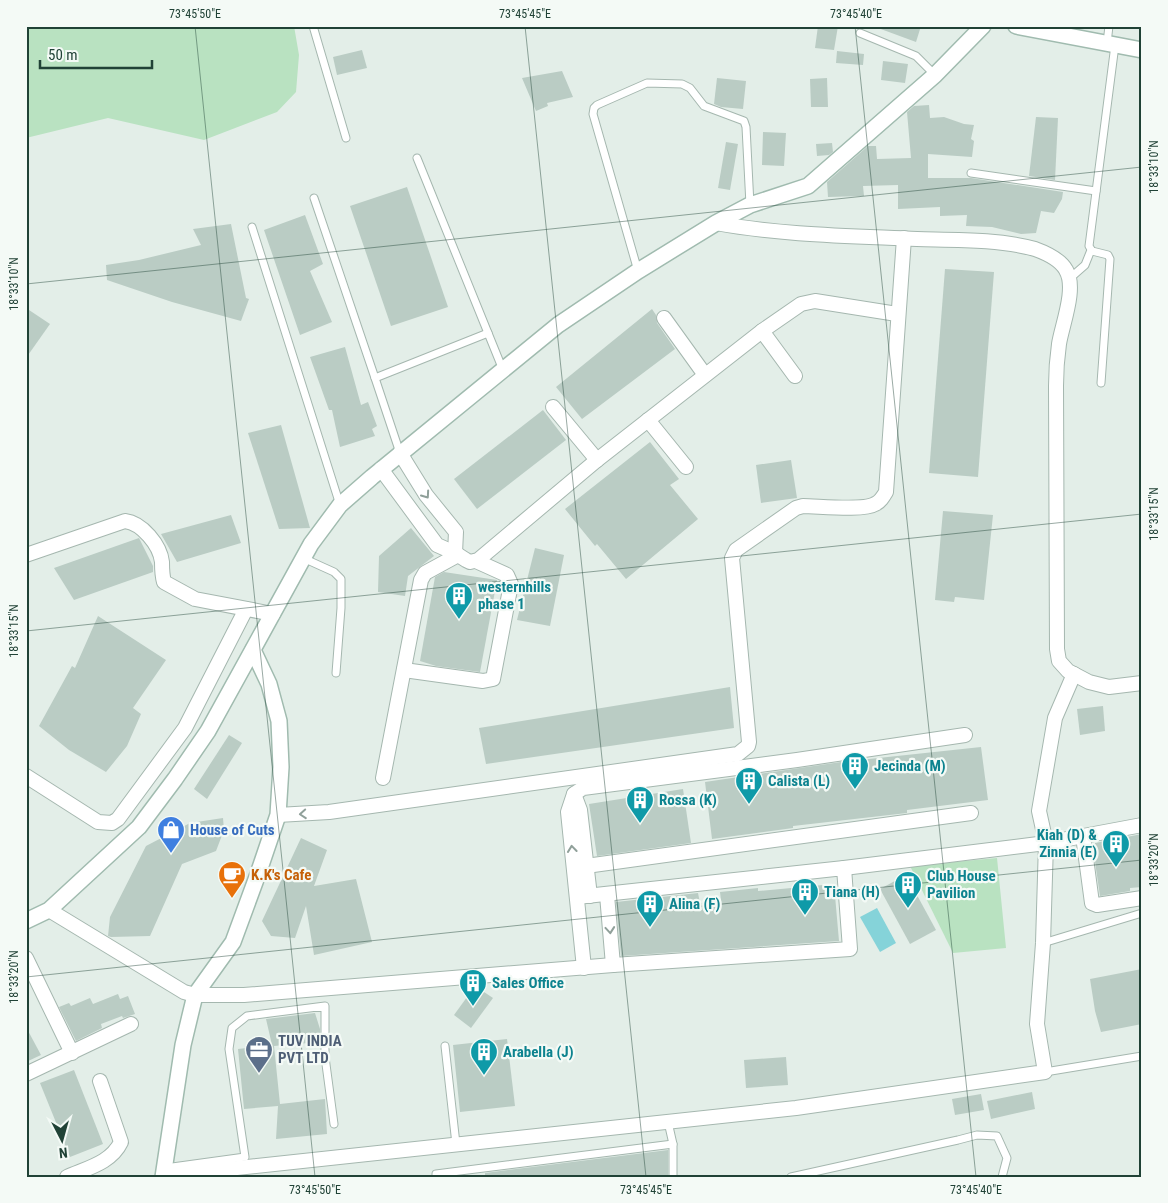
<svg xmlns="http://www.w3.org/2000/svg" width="1168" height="1203" viewBox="0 0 1168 1203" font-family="'Roboto Condensed',sans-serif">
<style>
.green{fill:#b9e2c1}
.water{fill:#85d3d9}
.building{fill:#baccc4}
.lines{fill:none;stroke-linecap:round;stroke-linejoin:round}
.lane-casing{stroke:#a5b7af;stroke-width:9}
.street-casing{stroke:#a5b7af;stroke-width:16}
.secondary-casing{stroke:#a0bbaf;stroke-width:18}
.lane{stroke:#fff;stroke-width:7}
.street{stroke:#fff;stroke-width:14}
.secondary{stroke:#fff;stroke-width:15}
.oneway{stroke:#90a09a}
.ticks{fill:none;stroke:#204236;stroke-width:1;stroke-opacity:0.45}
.labels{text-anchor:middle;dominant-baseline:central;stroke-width:4.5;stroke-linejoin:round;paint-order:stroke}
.culture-label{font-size:15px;font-weight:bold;fill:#0d838f;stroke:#f4faf6;text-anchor:start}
.shop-label{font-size:15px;font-weight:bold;fill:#366cbe;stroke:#f4faf6;text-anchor:start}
.food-label{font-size:15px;font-weight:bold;fill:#c56008;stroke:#f4faf6;text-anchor:start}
.service-label{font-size:15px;font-weight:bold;fill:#4e5e75;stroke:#f4faf6;text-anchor:start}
.neatline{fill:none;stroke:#204236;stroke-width:2}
.ticks-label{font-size:12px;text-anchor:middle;fill:#204236}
</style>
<rect width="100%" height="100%" fill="#e3eee8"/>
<g class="green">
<path d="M26 26H294L299 55 296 92 277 112 204 140 108 118 26 138Z"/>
<path d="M997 858 1006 948 953 953 910 866Z"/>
</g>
<path class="water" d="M877 908 896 943 880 952 860 917Z"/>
<g class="building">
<path d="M818 26H838L834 50 815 48Z"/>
<path d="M878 26H921L916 42 878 28Z"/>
<path d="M362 50 367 68 337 75 333 57Z"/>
<path d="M837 51 864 54 863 65 836 63Z"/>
<path d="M883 61 908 64 905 83 881 80Z"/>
<path d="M562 71 573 97 547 103 548 106 536 111 522 78Z"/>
<path d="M717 78 746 81 743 109 721 107 714 104Z"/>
<path d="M827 78 828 107H811L810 79Z"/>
<path d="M929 105 930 118 944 117 964 124 974 125 971 139 974 141 972 157 928 154V178H971L1063 192 1062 199 1054 213 1041 211 1036 233 1021 234 992 227 966 226 967 215 940 216V207L898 209V185L863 186 864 196 828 197 827 182 868 146H876L877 159 911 158 907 112 914 106Z"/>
<path d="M1036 117 1058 118 1055 180 1029 176Z"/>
<path d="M763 132 786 133 784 166 762 165Z"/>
<path d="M726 142 738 144 730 190 718 188Z"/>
<path d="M832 143 833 152 829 155 817 156 816 144Z"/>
<path d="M407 187 448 307 391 326 350 206Z"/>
<path d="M305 215 323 264 310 271 332 322 300 335 264 230Z"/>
<path d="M231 224 246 298 249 299 241 321 172 302 107 280 106 265 139 260 201 245 193 229Z"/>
<path d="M945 269 994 272 978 477 929 473Z"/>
<path d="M26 308 50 324 26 358Z"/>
<path d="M652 309 656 315 657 323 675 349 582 419 556 387Z"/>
<path d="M345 347 361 405 368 402 377 426 372 429 375 436 340 447 332 410H329L310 357Z"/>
<path d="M543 410 566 440 477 509 454 479Z"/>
<path d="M281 425 310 528 279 529 248 433Z"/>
<path d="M650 442 679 479 670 485 698 519 626 579 597 544 595 546 565 509Z"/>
<path d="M791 460 797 498 761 503 756 465Z"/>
<path d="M943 511 993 515 984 600 955 597 954 602 935 600Z"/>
<path d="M231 515 241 543 177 562 161 534Z"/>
<path d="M411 528 434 556 408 576 405 596 378 592 379 556Z"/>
<path d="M139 538 153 566V572L74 600 54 568Z"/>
<path d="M535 548 564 555 550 626 517 620Z"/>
<path d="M444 572 497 580 480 672 436 666 420 661 435 577Z"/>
<path d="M98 616 166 660 133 708 141 714 127 746 106 772 69 750 39 726 72 666 75 668Z"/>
<path d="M730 687 734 728 486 764 479 728Z"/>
<path d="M1103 706 1105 731 1080 735 1077 709Z"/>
<path d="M229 735 242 743 207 799 194 789Z"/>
<path d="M981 747 988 800 907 810V813L793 826V828L712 839 705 782 841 762Z"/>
<path d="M683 789 691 843 597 856 589 804Z"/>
<path d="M223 818 224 830 216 851 182 864 150 936 111 937 108 936 110 917 146 846 190 823Z"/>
<path d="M1142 834V887L1130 888V891L1100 896 1093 848H1095V843Z"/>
<path d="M301 838 327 850 314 886 356 879 372 942 314 955 306 906 295 938 271 936 262 921Z"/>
<path d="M906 875 936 930 910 944 880 889Z"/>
<path d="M834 884 839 941 621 956 616 902 698 893 700 903 721 900 720 892 758 888V891Z"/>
<path d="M1142 969V1024L1101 1032 1095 1011 1090 979Z"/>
<path d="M475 986 493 998 471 1028 454 1015Z"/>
<path d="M118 994 120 999 128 996 135 1014 123 1018 122 1016 101 1024 102 1028 76 1041 59 1007 69 1003 71 1006 90 998 93 1004Z"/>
<path d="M315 1013 320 1029V1042L274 1046 280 1104 325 1099 327 1134 276 1139 278 1106 244 1109 238 1049 272 1045 266 1019Z"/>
<path d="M26 1027 41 1055 26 1062Z"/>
<path d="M507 1039 515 1106 460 1112 453 1045Z"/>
<path d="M786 1057 788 1085 746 1088 744 1060Z"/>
<path d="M74 1070 103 1144 70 1157 40 1083Z"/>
<path d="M1032 1092 1035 1109 991 1119 987 1101Z"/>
<path d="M981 1094 984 1110 955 1115 952 1099Z"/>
<path d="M668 1150V1177H485V1173Z"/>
</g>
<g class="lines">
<defs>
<g id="lane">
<path d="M313 26 346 138"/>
<path d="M860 33 916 56 935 75"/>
<path d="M1107 43 1109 26"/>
<path d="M417 158 503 370"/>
<path d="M971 173 1096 191"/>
<path d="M314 198 375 378 488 333"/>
<path d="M252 227 340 505"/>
<path d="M638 271 593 114 594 108 597 105 647 83 682 84 690 88 704 106 744 121 746 127 750 205"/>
<path d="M1069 279 1085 265 1091 250"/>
<path d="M375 378 400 453"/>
<path d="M1101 383 1110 259 1108 255 1092 251 1089 246 1115 45"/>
<path d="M303 558 334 572 341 579V608L336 673"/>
<path d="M1043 943 1142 913"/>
<path d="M445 1046 456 1144"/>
<path d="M1045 1072 1142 1056"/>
<path d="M668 1122 673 1144V1177"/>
<path d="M165 1168 245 1157 229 1049 232 1028 247 1016 325 1006V1057L334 1124"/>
<path d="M436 1177V1174L673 1144"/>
<path d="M791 1177 958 1140 977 1135 997 1136 1007 1158 1002 1177"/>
</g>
<g id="street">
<path d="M716 223C780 235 853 236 917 239 955 240 999 239 1035 249 1046 253 1060 259 1066 270 1077 288 1062 325 1059 344 1057 358 1056 372 1056 386L1057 649 1059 661 1068 671 1089 682 1109 687 1142 683"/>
<path d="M664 318 705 375"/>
<path d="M762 331 795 376"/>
<path d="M553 407 597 460"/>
<path d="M648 420 686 467"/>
<path d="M400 453 426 495 456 532 455 553"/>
<path d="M381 469 437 545 455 553 466 560 470 562 478 560 597 460 762 331 801 304 815 301 897 314"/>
<path d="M26 555 125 521C142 523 160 545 162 562 162 570 162 575 164 582L195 599 273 614"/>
<path d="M404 670 483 681 493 679 511 584 507 575 476 561"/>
<path d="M26 776 98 822 112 823 118 819 185 728 246 609"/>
<path d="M383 778 421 580 425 573 458 555"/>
<path d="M574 794 580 810 590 896"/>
<path d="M278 815 329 812 738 754 748 746 749 742 732 558 736 550 796 508 803 506C818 506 864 511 875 504 880 502 883 497 886 492L904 238"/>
<path d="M1083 836 1092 903 1097 905 1142 898"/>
<path d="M586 866 971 813"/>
<path d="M844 868 1046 843 1142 825"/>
<path d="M607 895 613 965"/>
<path d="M49 910 184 992 195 995H244L613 965 850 949 844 868 577 897"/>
<path d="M26 958 72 1053"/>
<path d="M584 968 568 812 574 794 583 788 797 760 965 735"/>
<path d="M26 1074 131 1024"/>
<path d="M163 1176 796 1108 1045 1072 1037 1024 1043 943 1046 843 1039 811 1055 718 1074 674"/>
<path d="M67 1177C87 1168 111 1163 121 1142L100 1081"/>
</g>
<g id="secondary">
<path d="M1016 26 1142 50"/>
<path d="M26 921 49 910 139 827 175 779 208 731 311 544 340 505 372 477 558 325 638 271 716 223 750 205 808 186 935 75 983 26"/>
<path d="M163 1177 183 1045 195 995 233 942 258 874 278 815 281 767 279 721 269 684 253 650"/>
</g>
</defs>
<use href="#lane" class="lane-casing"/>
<use href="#street" class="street-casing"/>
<use href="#secondary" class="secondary-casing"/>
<use href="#lane" class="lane"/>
<use href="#street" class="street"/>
<use href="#secondary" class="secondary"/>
</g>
<defs><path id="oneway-chevron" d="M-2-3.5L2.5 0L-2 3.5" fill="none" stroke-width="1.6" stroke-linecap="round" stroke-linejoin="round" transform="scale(1.25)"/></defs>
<g class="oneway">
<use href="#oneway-chevron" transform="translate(426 495) rotate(55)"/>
<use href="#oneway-chevron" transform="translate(303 814) rotate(176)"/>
<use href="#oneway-chevron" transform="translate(572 849) rotate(-96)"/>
<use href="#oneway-chevron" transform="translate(610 930) rotate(85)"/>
</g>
<path class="ticks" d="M195 26 315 1177M525 26 646 1177M855 26 976 1177M26 284 1142 167M26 631 1142 514M26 977 1142 860"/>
<defs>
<symbol id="building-pin" viewBox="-11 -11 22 30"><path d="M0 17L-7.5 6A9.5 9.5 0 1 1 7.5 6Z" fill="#0f9aa8" stroke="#f4faf6"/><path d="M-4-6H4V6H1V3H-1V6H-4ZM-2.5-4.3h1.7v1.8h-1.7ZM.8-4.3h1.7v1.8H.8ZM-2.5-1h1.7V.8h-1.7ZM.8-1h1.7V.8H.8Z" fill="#fff"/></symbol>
<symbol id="shop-pin" viewBox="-11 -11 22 30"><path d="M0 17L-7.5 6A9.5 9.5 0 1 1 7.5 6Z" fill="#3f7fe0" stroke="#f4faf6"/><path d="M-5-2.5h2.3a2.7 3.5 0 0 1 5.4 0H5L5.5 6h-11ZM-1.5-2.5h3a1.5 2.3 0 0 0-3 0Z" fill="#fff"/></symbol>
<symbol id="cafe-pin" viewBox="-11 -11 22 30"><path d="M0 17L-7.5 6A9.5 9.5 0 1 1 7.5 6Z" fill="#e8710a" stroke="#f4faf6"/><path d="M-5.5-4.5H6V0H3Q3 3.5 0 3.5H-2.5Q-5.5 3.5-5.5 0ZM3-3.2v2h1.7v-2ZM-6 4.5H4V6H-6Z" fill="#fff"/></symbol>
<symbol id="office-pin" viewBox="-11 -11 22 30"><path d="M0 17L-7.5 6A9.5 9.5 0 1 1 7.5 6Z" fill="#5c6f8a" stroke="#f4faf6"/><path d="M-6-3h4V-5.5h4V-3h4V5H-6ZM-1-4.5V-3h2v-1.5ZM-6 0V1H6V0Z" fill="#fff"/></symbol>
</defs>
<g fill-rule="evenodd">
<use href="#building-pin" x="443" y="580" width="32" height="43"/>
<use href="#building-pin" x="839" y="750" width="32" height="43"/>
<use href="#building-pin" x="733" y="765" width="32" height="43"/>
<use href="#building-pin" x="624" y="784" width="32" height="43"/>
<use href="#shop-pin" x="155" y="814" width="32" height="43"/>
<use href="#building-pin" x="1100" y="828" width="32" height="43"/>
<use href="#cafe-pin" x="216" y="859" width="32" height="43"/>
<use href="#building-pin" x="892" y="869" width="32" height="43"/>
<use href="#building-pin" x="789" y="876" width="32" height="43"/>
<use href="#building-pin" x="634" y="888" width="32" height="43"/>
<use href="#building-pin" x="457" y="967" width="32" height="43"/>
<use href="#office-pin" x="243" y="1034" width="32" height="43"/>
<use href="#building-pin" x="468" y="1036" width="32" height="43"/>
</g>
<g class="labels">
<g class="culture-label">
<text x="478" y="587">westernhills<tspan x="478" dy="17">phase 1</tspan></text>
<text x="874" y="766">Jecinda (M)</text>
<text x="768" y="781">Calista (L)</text>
<text x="659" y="800">Rossa (K)</text>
<text x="1097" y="835" text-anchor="end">Kiah (D) &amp;<tspan x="1097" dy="17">Zinnia (E)</tspan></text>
<text x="927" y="876">Club House<tspan x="927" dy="17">Pavilion</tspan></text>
<text x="824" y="892">Tiana (H)</text>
<text x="669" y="904">Alina (F)</text>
<text x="492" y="983">Sales Office</text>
<text x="503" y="1052">Arabella (J)</text>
</g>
<g class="shop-label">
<text x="190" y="830">House of Cuts</text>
</g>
<g class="food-label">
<text x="251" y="875">K.K's Cafe</text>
</g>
<g class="service-label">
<text x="278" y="1041">TUV INDIA<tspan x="278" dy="17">PVT LTD</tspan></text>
</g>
</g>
<rect width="1168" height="1203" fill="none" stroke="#f4faf6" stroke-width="55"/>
<g transform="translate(62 1140) rotate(174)" stroke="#f4faf6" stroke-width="4" paint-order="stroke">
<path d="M0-4L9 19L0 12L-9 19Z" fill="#204236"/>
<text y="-8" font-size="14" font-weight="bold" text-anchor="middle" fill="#204236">N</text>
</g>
<path d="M40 60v8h112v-8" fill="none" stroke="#204236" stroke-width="2.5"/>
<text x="48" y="60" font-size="15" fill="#204236" stroke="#f4faf6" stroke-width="4" paint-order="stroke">50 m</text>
<rect x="28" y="28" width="1112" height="1148" class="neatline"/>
<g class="ticks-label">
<text x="195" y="18">73°45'50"E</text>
<text x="525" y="18">73°45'45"E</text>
<text x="856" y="18">73°45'40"E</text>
<text transform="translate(1154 167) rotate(-90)" y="4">18°33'10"N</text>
<text transform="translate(14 284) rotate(-90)" y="4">18°33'10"N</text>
<text transform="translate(1154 514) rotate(-90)" y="4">18°33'15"N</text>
<text transform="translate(14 631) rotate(-90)" y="4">18°33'15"N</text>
<text transform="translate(1154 860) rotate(-90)" y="4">18°33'20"N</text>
<text transform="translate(14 977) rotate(-90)" y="4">18°33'20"N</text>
<text x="315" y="1194">73°45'50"E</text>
<text x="646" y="1194">73°45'45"E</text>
<text x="976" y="1194">73°45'40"E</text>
</g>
</svg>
